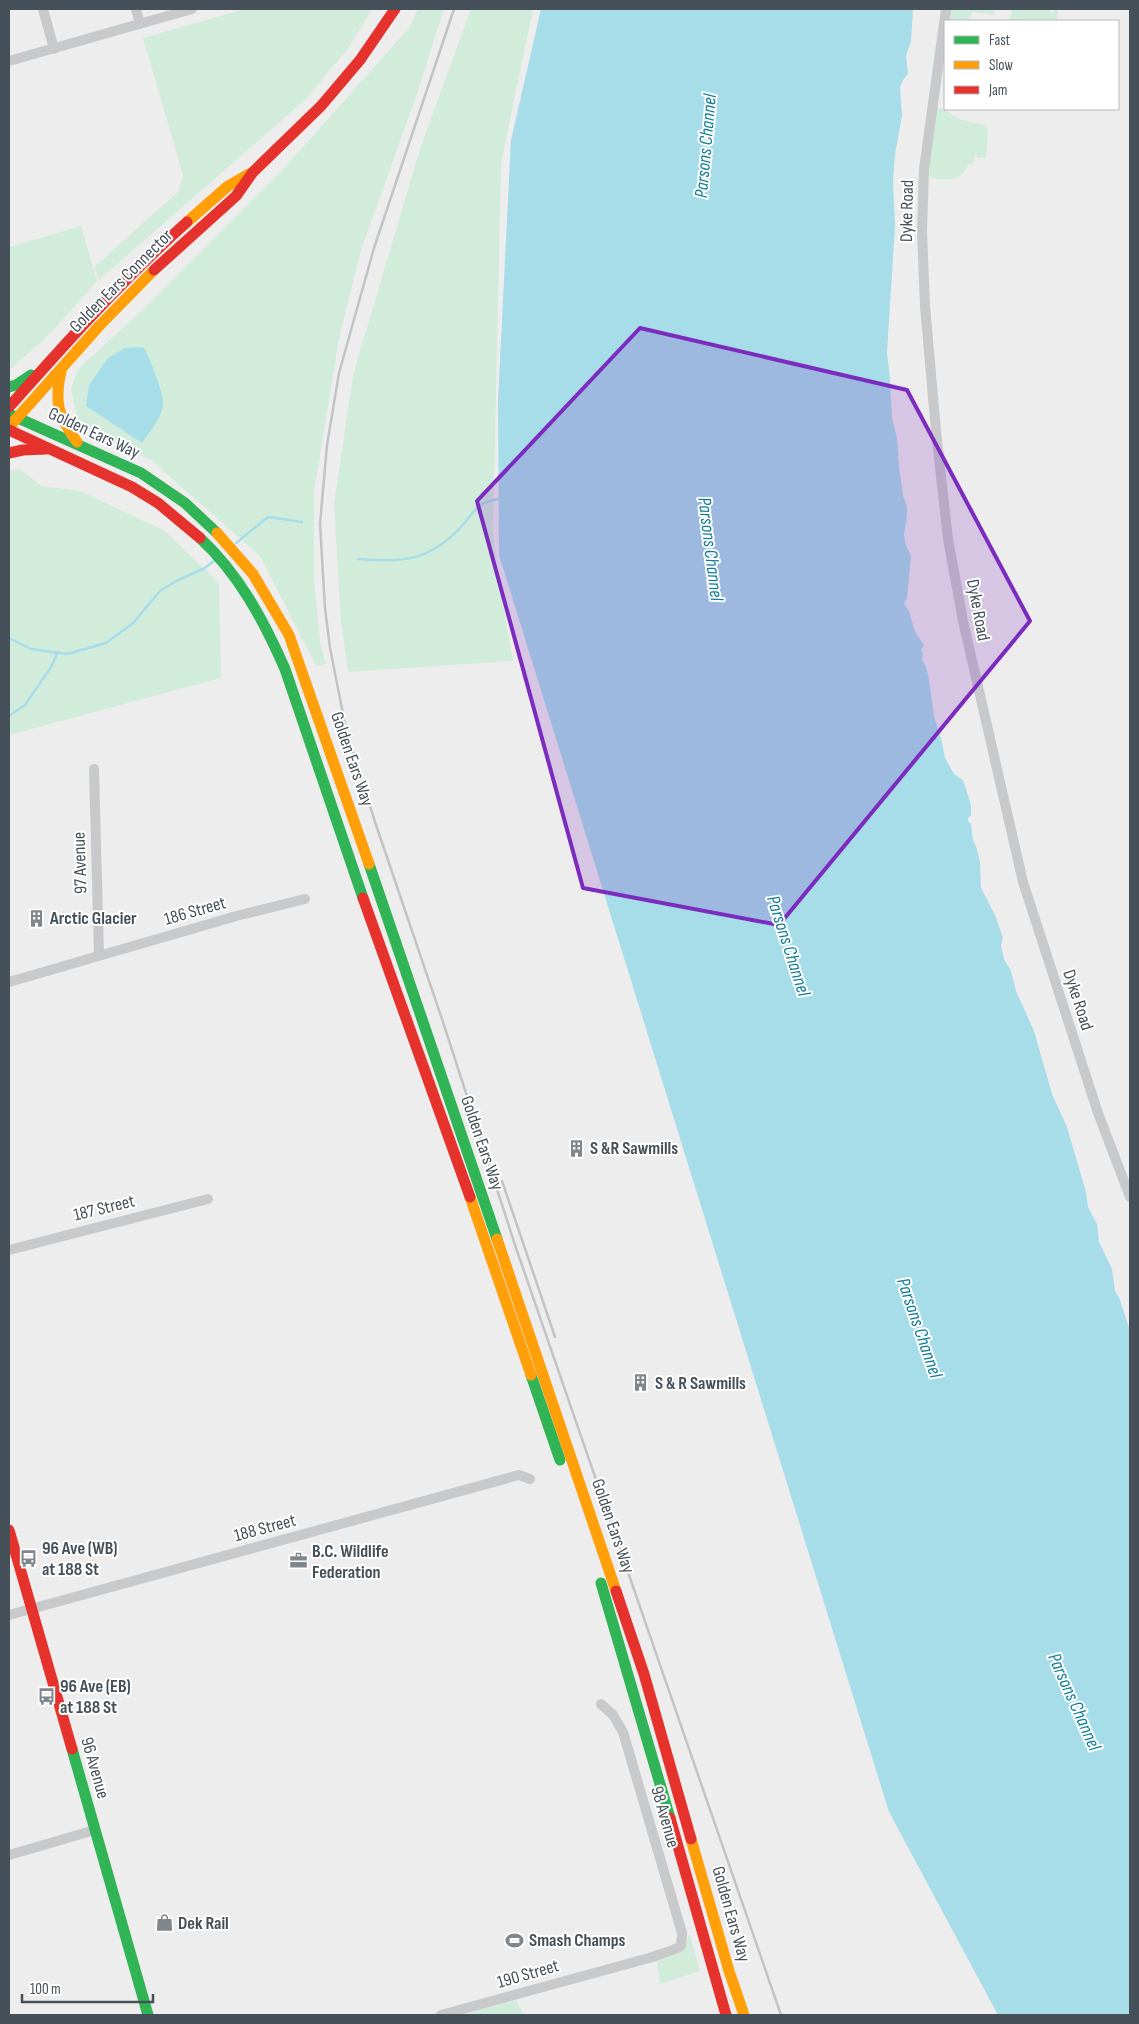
<svg xmlns="http://www.w3.org/2000/svg" width="1139" height="2024" viewBox="0 0 1139 2024" font-family="'Sofia Sans Condensed',sans-serif">
<style>
.green{fill:#d1ecdb;fill-rule:evenodd}
.water{fill:#a7dde9}
.lines{fill:none;stroke-linecap:round;stroke-linejoin:round}
.stream{stroke:#a7dde9;stroke-width:2.5}
.street{stroke:#c7c9cb;stroke-width:10}
.fast{stroke:#30b455;stroke-width:11}
.slow{stroke:#ff9f0a;stroke-width:11}
.jam{stroke:#e5322d;stroke-width:11}
.rail{stroke:#c2c3c5;stroke-width:2.5}
.marked{fill:#7b2cbf;fill-opacity:0.2;stroke:#7b2cbf;stroke-width:4;stroke-linejoin:round}
.labels{text-anchor:middle;dominant-baseline:central;stroke-width:4;stroke-linejoin:round;paint-order:stroke}
.street-label{font-size:18px;fill:#455058;stroke:#fff}
.poi-label{font-size:18px;font-weight:bold;fill:#455058;stroke:#fff;text-anchor:start}
.water-label{font-size:19px;font-style:italic;fill:#117f98;stroke:#fff}
</style>
<rect width="100%" height="100%" fill="#eeeded"/>
<g class="green">
<path d="M245 9H372L349 47 306 99 99 280 94 267 179 191 183 175 143 38Z"/>
<path d="M418 9H444L417 94 361 250 339 338 314 493V582L320 642 326 664 316 666 260 556 151 460 112 443 78 422 71 389 78 369 139 313 286 166 409 28ZM107 359 143 443 86 406 89 386Z"/>
<path d="M471 9H533L501 163 493 532 496 564 513 661 348 672 341 621 334 504 353 375 420 149Z"/>
<path d="M949 9H995L994 15 973 12 968 20 970 21H947Z"/>
<path d="M1000 9H1051L1050 13H1054L1055 9H1058L1057 21H1013L1009 20 1012 11Z"/>
<path d="M938 108 944 109 959 119 985 125 988 130 986 158H977V155L975 154 973 164H969C966 169 963 175 958 177 951 180 935 180 928 176L936 109Z"/>
<path d="M81 226 97 281 46 338 9 370V247Z"/>
<path d="M20 469 41 486 80 491 165 531 219 583 221 678 9 735V471Z"/>
<path d="M690 1935 700 1971 660 1984 657 1961C672 1957 686 1954 688 1936Z"/>
<path d="M516 2000 524 2015H466L468 2013Z"/>
</g>
<g class="water">
<path d="M541 9H913L911 41 906 56 908 74 903 80 900 87 902 116 895 154 893 181 895 226 887 352 890 379 892 418 897 438 899 466 903 496 907 506V517L904 534 906 545 911 556 907 598 904 604 909 611 915 632 924 645 921 650 923 655 922 660 926 666 929 679 934 716 942 742 945 758 954 774 963 780 971 805V815L968 818V821L971 824 973 840 976 846 980 862 981 888 995 915 1003 938 1001 945 1004 959 1011 971 1016 991 1034 1031 1052 1094 1067 1127 1086 1192 1088 1207 1097 1224 1099 1242 1112 1269 1115 1291 1119 1297 1130 1331V2015H998L889 1812 499 555 498 400 511 140Z"/>
<path d="M137 347 144 348C150 359 164 393 163 405 161 419 150 431 142 443L86 406 89 385 107 359 125 348Z"/>
</g>
<g class="lines">
<g class="stream">
<path d="M236 543 268 517 302 522"/>
<path d="M358 559C401 563 429 561 460 528 474 513 476 502 499 499"/>
<path d="M9 638 31 649 67 654 106 643 133 623 160 591 176 581 205 568 214 561"/>
<path d="M9 716 25 705 51 667 58 652"/>
</g>
<g class="street">
<path d="M43 9 54 49"/>
<path d="M136 9 140 24"/>
<path d="M946 9 924 169 922 232 925 306 936 431 948 539 963 621 1023 882 1098 1113 1130 1197"/>
<path d="M9 61 192 9"/>
<path d="M94 769 99 955"/>
<path d="M9 982 240 915 305 899"/>
<path d="M9 1250 208 1199"/>
<path d="M9 1615 519 1475 530 1479"/>
<path d="M9 1855 95 1830"/>
<path d="M441 2015 649 1958 673 1950 681 1946 682 1933 623 1732 613 1715 601 1704"/>
</g>
<g class="fast">
<path d="M9 387 16 385 31 375"/>
<path d="M9 414 141 473 185 503 217 533"/>
<path d="M200 538C239 574 264 621 285 669L363 898"/>
<path d="M369 864 497 1239"/>
<path d="M531 1375 560 1460"/>
<path d="M601 1583 670 1818"/>
<path d="M72 1749 148 2015"/>
</g>
<g class="slow">
<path d="M187 222 228 186 249 174"/>
<path d="M61 371C54 403 58 416 77 442"/>
<path d="M10 426 100 325 154 270"/>
<path d="M217 533 253 574 289 635 369 864"/>
<path d="M470 1197 531 1375"/>
<path d="M497 1239 616 1591"/>
<path d="M691 1839 729 1971 744 2015"/>
</g>
<g class="jam">
<path d="M154 270 236 196 253 172 321 106 360 60 395 9"/>
<path d="M9 407C66 343 123 279 187 222"/>
<path d="M9 430 132 487 158 503 200 538"/>
<path d="M9 453 23 450 46 449"/>
<path d="M363 898 470 1197"/>
<path d="M9 1530 72 1749"/>
<path d="M616 1591 644 1674 691 1839"/>
<path d="M670 1818 726 2015"/>
</g>
<g class="rail">
<path d="M454 9 374 248 339 373 327 445 320 524 325 608 330 648 346 729 375 822 443 1022 516 1248 781 2015"/>
<path d="M502 1181 555 1337"/>
</g>
</g>
<path class="marked" d="M640 328 907 390 1030 621 779 925 583 888 477 501Z"/>
<defs>
<symbol id="building-bare" viewBox="-9 -9 18 18"><path d="M-4-6H4V6H1V3H-1V6H-4ZM-2.5-4.3h1.7v1.8h-1.7ZM.8-4.3h1.7v1.8H.8ZM-2.5-1h1.7V.8h-1.7ZM.8-1h1.7V.8H.8Z" fill="#80878c" stroke="#fff" stroke-width="2.5" paint-order="stroke"/></symbol>
<symbol id="bus-bare" viewBox="-9 -9 18 18"><path d="M-5-6H5V4H4V6H2V4H-2V6H-4V4H-5ZM-3.5-4V0h7V-4ZM-3.5 1.2v1.5H-2V1.2ZM2 1.2v1.5H3.5V1.2Z" fill="#80878c" stroke="#fff" stroke-width="2.5" paint-order="stroke"/></symbol>
<symbol id="office-bare" viewBox="-9 -9 18 18"><path d="M-6-3h4V-5.5h4V-3h4V5H-6ZM-1-4.5V-3h2v-1.5ZM-6 0V1H6V0Z" fill="#80878c" stroke="#fff" stroke-width="2.5" paint-order="stroke"/></symbol>
<symbol id="shop-bare" viewBox="-9 -9 18 18"><path d="M-5-2.5h2.3a2.7 3.5 0 0 1 5.4 0H5L5.5 6h-11ZM-1.5-2.5h3a1.5 2.3 0 0 0-3 0Z" fill="#80878c" stroke="#fff" stroke-width="2.5" paint-order="stroke"/></symbol>
<symbol id="stadium-bare" viewBox="-9 -9 18 18"><path d="M0-5a6.5 5 0 1 0 0 10a6.5 5 0 1 0 0-10ZM-3.5-1.8h7v3.6h-7Z" fill="#80878c" stroke="#fff" stroke-width="2.5" paint-order="stroke"/></symbol>
</defs>
<g fill-rule="evenodd">
<use href="#building-bare" x="24" y="906" width="25" height="25"/>
<use href="#building-bare" x="564" y="1136" width="25" height="25"/>
<use href="#building-bare" x="628" y="1370" width="25" height="25"/>
<use href="#bus-bare" x="16" y="1546" width="25" height="25"/>
<use href="#office-bare" x="286" y="1548" width="25" height="25"/>
<use href="#bus-bare" x="34" y="1684" width="25" height="25"/>
<use href="#shop-bare" x="152" y="1910" width="25" height="25"/>
<use href="#stadium-bare" x="502" y="1928" width="25" height="25"/>
</g>
<g class="labels">
<g class="street-label">
<text transform="translate(907 211) rotate(-89)">Dyke Road</text>
<text transform="translate(121 281) rotate(-45)">Golden Ears Connector</text>
<text transform="translate(94 433) rotate(25)">Golden Ears Way</text>
<text transform="translate(978 610) rotate(79)">Dyke Road</text>
<text transform="translate(352 759) rotate(71)">Golden Ears Way</text>
<text transform="translate(80 863) rotate(-92)">97 Avenue</text>
<text transform="translate(195 911) rotate(-16)">186 Street</text>
<text transform="translate(1078 1000) rotate(72)">Dyke Road</text>
<text transform="translate(482 1143) rotate(71)">Golden Ears Way</text>
<text transform="translate(104 1208) rotate(-14)">187 Street</text>
<text transform="translate(613 1526) rotate(71)">Golden Ears Way</text>
<text transform="translate(265 1528) rotate(-15)">188 Street</text>
<text transform="translate(95 1768) rotate(74)">96 Avenue</text>
<text transform="translate(665 1817) rotate(74)">98 Avenue</text>
<text transform="translate(731 1914) rotate(74)">Golden Ears Way</text>
<text transform="translate(528 1974) rotate(-16)">190 Street</text>
</g>
<g class="poi-label">
<text x="50" y="918">Arctic Glacier</text>
<text x="590" y="1148">S &amp;R Sawmills</text>
<text x="655" y="1383">S &amp; R Sawmills</text>
<text x="42" y="1548">96 Ave (WB)<tspan x="42" dy="21">at 188 St</tspan></text>
<text x="312" y="1551">B.C. Wildlife<tspan x="312" dy="21">Federation</tspan></text>
<text x="60" y="1686">96 Ave (EB)<tspan x="60" dy="21">at 188 St</tspan></text>
<text x="178" y="1923">Dek Rail</text>
<text x="529" y="1940">Smash Champs</text>
</g>
<g class="water-label">
<text transform="translate(706 146) rotate(-85)">Parsons Channel</text>
<text transform="translate(710 549) rotate(83)">Parsons Channel</text>
<text transform="translate(788 946) rotate(72)">Parsons Channel</text>
<text transform="translate(919 1328) rotate(71)">Parsons Channel</text>
<text transform="translate(1074 1702) rotate(66)">Parsons Channel</text>
</g>
</g>
<rect width="1139" height="2024" fill="none" stroke="#455058" stroke-width="20"/>
<rect x="944" y="20" width="175" height="90" fill="#ffffff" stroke="#b5b9bc"/>
<rect x="954" y="36" width="25" height="8" fill="#30b455" stroke="#b5b9bc"/>
<text x="989" y="45" font-size="15" fill="#455058">Fast</text>
<rect x="954" y="61" width="25" height="8" fill="#ff9f0a" stroke="#b5b9bc"/>
<text x="989" y="70" font-size="15" fill="#455058">Slow</text>
<rect x="954" y="86" width="25" height="8" fill="#e5322d" stroke="#b5b9bc"/>
<text x="989" y="95" font-size="15" fill="#455058">Jam</text>
<path d="M22 1994v8h131v-8" fill="none" stroke="#455058" stroke-width="2.5"/>
<text x="30" y="1994" font-size="15" fill="#455058" stroke="#ffffff" stroke-width="4" paint-order="stroke">100 m</text>
</svg>
